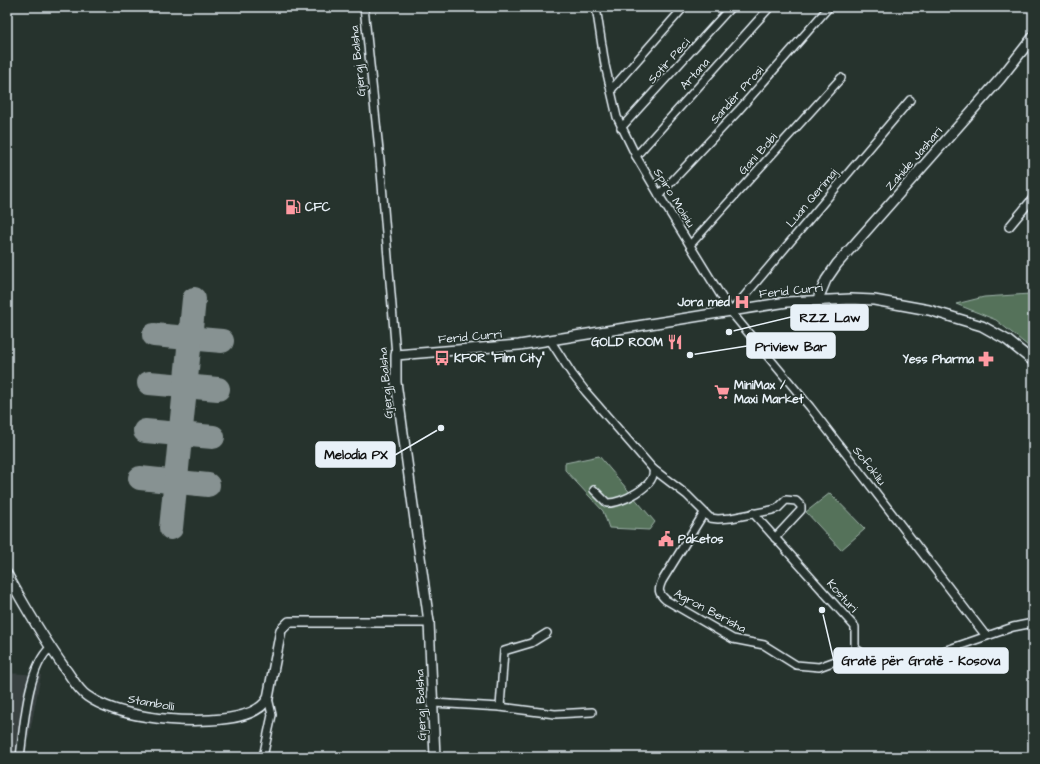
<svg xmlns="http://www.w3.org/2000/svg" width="1040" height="764" viewBox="0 0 1040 764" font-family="'Architects Daughter',sans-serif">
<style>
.built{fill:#374140}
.green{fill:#55725a;stroke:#9eb2a9}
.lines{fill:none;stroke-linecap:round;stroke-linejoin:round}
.taxiway{stroke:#879292;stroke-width:24}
.minor-casing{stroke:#e8f1f8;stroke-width:10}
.tertiary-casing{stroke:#e8f1f8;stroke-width:12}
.minor{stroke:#26332d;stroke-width:7}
.tertiary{stroke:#26332d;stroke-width:9}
.labels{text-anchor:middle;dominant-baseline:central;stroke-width:3.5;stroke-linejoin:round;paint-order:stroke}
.street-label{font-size:12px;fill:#e8f1f8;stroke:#26332d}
.poi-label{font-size:12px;font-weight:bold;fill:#e8f1f8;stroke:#26332d;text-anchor:start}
.leader{fill:none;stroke:#e8f1f8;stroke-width:1.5}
.callout-dot{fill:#e8f1f8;stroke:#26332d;stroke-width:1.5}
.callout{fill:#e8f1f8;stroke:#e8f1f8;stroke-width:1.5}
.callout-label{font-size:13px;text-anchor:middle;font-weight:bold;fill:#111}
</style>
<rect width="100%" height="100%" fill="#26332d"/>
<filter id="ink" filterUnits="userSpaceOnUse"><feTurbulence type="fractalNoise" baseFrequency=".025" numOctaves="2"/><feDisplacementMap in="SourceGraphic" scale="8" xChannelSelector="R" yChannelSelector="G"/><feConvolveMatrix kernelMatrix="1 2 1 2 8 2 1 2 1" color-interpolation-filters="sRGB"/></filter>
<g filter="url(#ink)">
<path class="built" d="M7 673 41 675 25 757H7Z"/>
<g class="green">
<path d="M1030 294 1033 296V350L996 320 956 304 984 297Z"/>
<path d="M599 456 655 522 649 530 609 528 603 511 565 470V463Z"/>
<path d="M830 493 865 529 841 550 806 512Z"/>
</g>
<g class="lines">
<g class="taxiway">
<path d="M154 335 222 341"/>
<path d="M149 383 218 389"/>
<path d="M145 431 213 437"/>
<path d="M140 478 208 485"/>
<path d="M171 528 194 299"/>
</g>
<defs>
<g id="minor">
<path d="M364 7 380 160 396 355"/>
<path d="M596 7 605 65 617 117 636 156 659 195 731 312 810 407 986 636"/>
<path d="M611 90 684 7"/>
<path d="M621 128 731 7"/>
<path d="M636 156 770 7"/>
<path d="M659 195 738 111 829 7"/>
<path d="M1009 227 1033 198"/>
<path d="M690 245 841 78"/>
<path d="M731 312 910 100"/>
<path d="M550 340 572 374 586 392 653 469C657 486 621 504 607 503L594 490"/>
<path d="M653 469 687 495 710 518 718 519 731 518 772 510 778 508 786 500 796 501 801 506V510L775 538"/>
<path d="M704 513 662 581C658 590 658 593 666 600L733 639 764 645 796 665 819 667 860 652"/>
<path d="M753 513 855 627V648L871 660 888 661 909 658 935 654 1013 627 1033 623"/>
<path d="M433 703 500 707 555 714 592 712"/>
<path d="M500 707 504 651 531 643 547 633"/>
<path d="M20 757C24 727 27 668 50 648"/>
<path d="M263 757 272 715 268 698"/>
</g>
<g id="tertiary">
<path d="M818 299 826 280 837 264 1000 79 1033 37"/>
<path d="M7 574C25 607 44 639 66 670 72 678 78 690 87 696 117 717 174 722 210 720 228 719 259 716 268 698L281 630 289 622H429"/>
<path d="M435 757 429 622 396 382V355L519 345 787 302 851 299 874 300 929 310 982 326 1007 340 1033 361"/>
</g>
</defs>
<use href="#minor" class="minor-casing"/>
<use href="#tertiary" class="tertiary-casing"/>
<use href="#minor" class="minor"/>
<use href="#tertiary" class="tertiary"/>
</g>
</g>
<defs>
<symbol id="fuel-bare" viewBox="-9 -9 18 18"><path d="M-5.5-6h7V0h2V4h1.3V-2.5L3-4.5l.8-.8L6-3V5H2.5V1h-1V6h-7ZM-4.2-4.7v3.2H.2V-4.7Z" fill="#ff9aa2" stroke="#26332d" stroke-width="2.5" paint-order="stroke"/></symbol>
<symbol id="hospital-bare" viewBox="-9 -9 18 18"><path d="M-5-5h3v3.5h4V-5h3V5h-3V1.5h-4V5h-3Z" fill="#ff9aa2" stroke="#26332d" stroke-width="2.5" paint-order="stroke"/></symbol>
<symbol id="restaurant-bare" viewBox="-9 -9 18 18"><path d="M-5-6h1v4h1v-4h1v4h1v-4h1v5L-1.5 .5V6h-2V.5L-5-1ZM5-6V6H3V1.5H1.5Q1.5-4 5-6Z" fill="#ff9aa2" stroke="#26332d" stroke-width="2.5" paint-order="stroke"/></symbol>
<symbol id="bus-bare" viewBox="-9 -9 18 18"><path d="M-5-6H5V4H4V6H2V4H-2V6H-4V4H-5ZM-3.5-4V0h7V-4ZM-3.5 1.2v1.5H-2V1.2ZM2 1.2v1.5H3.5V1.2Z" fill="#ff9aa2" stroke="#26332d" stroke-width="2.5" paint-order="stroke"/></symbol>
<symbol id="pharmacy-bare" viewBox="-9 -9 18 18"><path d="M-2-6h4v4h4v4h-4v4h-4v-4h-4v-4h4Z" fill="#ff9aa2" stroke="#26332d" stroke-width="2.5" paint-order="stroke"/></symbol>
<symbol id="supermarket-bare" viewBox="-9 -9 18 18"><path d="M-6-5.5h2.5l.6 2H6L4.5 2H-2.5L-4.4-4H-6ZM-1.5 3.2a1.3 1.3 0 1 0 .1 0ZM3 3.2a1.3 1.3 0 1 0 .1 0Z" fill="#ff9aa2" stroke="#26332d" stroke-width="2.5" paint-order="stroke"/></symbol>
<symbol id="civic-bare" viewBox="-9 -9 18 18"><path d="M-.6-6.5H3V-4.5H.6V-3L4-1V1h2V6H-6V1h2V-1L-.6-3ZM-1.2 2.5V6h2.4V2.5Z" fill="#ff9aa2" stroke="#26332d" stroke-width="2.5" paint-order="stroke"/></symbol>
</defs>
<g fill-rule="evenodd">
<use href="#fuel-bare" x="282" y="196" width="22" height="22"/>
<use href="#hospital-bare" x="731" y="291" width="22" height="22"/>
<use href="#restaurant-bare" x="664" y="331" width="22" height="22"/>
<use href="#bus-bare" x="431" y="347" width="22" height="22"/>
<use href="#pharmacy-bare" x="975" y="348" width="22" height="22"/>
<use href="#supermarket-bare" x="711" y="381" width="22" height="22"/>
<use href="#civic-bare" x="655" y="528" width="22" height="22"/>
</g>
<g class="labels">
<g class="street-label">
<text transform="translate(358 61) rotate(-96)">Gjergj Balsha</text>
<text transform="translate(669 61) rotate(-48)">Sotir Peci</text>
<text transform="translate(695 74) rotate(-48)">Artana</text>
<text transform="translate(737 95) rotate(-48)">Sandër Prosi</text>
<text transform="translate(758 154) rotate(-48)">Gani Bobi</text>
<text transform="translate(914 159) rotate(-49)">Zahide Jashari</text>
<text transform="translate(674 198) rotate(58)">Spiro Moisiu</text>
<text transform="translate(812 198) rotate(-50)">Luan Qerimaj</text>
<text transform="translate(791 291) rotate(-6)">Ferid Curri</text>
<text transform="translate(470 337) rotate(-5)">Ferid Curri</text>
<text transform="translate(386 383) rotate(-95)">Gjergj Balsha</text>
<text transform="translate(869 466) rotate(52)">Sofokliu</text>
<text transform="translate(842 596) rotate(48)">Kosturi</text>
<text transform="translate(710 611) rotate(28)">Agron Berisha</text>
<text transform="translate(151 703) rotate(10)">Stambolli</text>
<text transform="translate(421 705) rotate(-92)">Gjergj Balsha</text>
</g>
<g class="poi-label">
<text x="305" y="207">CFC</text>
<text x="730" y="302" text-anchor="end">Jora med</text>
<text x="663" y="342" text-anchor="end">GOLD ROOM</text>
<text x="454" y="358">KFOR "Film City"</text>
<text x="974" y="359" text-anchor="end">Yess Pharma</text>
<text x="734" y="385">MiniMax /<tspan x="734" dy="14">Maxi Market</tspan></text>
<text x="678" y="539">Paketos</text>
</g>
</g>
<path class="leader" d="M729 332L791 317M690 355L747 346M441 428L395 455M822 610L834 661"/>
<g class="callout-dot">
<circle cx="729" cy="332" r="4"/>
<circle cx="690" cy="355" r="4"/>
<circle cx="441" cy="428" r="4"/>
<circle cx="822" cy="610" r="4"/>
</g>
<g class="callout">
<rect x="791" y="305" width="77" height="25" rx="4"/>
<rect x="747" y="333" width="88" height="25" rx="4"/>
<rect x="316" y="442" width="79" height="25" rx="4"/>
<rect x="834" y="648" width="174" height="25" rx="4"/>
</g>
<g class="callout-label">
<text x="830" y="322">RZZ Law</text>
<text x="791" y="351">Priview Bar</text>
<text x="356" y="459">Melodia PX</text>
<text x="921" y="665">Gratë për Gratë - Kosova</text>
</g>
<rect width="1040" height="764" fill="none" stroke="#26332d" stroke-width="24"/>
<rect x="12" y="12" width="1016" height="740" fill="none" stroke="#e8f1f8" stroke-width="1.5" filter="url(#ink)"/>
</svg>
